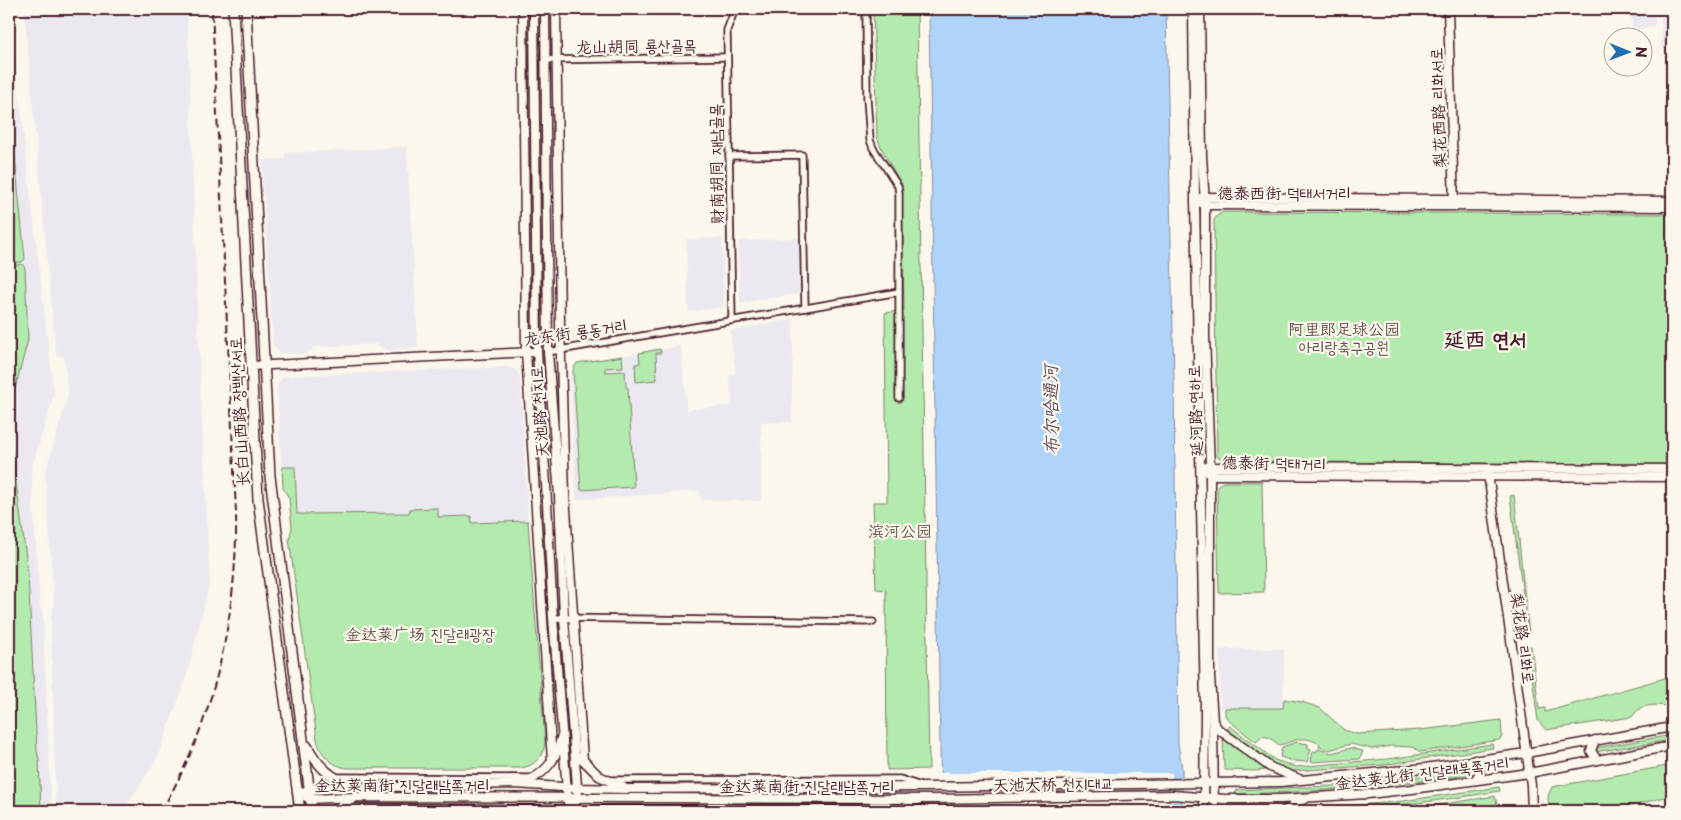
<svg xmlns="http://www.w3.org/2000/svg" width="1681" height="820" viewBox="0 0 1681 820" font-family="'Playpen Sans','LXGW WenKai TC','Poor Story',sans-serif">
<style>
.built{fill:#ece8ef}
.green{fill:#b3eaad;stroke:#7e846c}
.water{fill:#b0d4f9;stroke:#878ca7}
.pier{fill:#fbf7ec}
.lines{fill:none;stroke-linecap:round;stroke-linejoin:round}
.street-casing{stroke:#4a1f2b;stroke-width:9}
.secondary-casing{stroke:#4a1f2b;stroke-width:11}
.primary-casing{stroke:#4a1f2b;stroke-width:12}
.street{stroke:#fbf7ec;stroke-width:5.5}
.secondary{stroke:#fbf7ec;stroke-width:8}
.primary{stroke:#fbf7ec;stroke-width:9}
.rail{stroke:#4a1f2b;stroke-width:2;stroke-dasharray:8 4;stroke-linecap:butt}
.labels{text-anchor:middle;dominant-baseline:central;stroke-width:4.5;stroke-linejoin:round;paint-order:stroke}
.street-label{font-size:16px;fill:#4a1f2b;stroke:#fbf7ec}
.park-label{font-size:16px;fill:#64524c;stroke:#fbf7ec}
.water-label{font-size:18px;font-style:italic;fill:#644c5e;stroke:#fbf7ec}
.district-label{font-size:21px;font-weight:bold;fill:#4a1f2b;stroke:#fbf7ec}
</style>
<rect width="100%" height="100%" fill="#fbf7ec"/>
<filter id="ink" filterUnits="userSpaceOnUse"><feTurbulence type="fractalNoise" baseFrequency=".02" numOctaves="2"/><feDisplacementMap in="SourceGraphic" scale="10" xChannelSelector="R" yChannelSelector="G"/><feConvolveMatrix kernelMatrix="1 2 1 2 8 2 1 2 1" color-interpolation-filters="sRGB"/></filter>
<g filter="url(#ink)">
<g class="built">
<path d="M24 9H187L200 377 210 582 185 682 157 759 123 811H56L51 617 54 605 45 473 68 396 64 356H56Z"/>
<path d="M1631 9H1672V49H1661V16H1655V25L1651 28H1632Z"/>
<path d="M9 10 54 394 31 471 40 608 43 614 51 811H9Z"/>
<path d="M407 147 418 348 385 350 377 344 314 347 306 354 279 353 273 345 262 160 285 159V153Z"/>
<path d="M722 238 724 307 688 312 686 239Z"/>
<path d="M800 238 801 293 740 303 738 241Z"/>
<path d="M793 319 792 422H761V501L701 500 700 491 576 500 570 375 577 363 681 346 687 410 732 405 729 375 736 373 730 331Z"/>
<path d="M507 367 516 370 520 378 528 521 471 523V516L438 517 437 508 410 509V513L290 514 289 498 283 488 277 388 279 382 283 377 289 376Z"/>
<path d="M1219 649H1284L1283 708H1220Z"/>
</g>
<g class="green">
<path d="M873 9H917L929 769 887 770 886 590 876 589 873 502H887L885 313 904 310 902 188C895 170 883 155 877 137Z"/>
<path d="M9 98 25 259 22 262 9 263Z"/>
<path d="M1223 212 1672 214V464L1284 462 1229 461 1221 459 1217 456V451L1214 220 1218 215Z"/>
<path d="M22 264 25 268 28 340 9 411V266Z"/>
<path d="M660 349 661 353H656L657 380 636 382 635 364 640 363 639 353Z"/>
<path d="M622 356 623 367 605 368V372L625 371 626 387 628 388 634 487 581 490 573 370 577 363Z"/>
<path d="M9 428 28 573 37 751 39 760 41 811H9Z"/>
<path d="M282 467H295L297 514 409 513 410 509 438 508V517L471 516 472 523 528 521 545 742C544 756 535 766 521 768H347C331 766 319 753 317 739L289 539 292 528 289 498 283 488Z"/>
<path d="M1223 482H1262L1264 592 1219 593 1217 488 1218 485Z"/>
<path d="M1514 495C1520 542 1523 588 1529 634H1528L1510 496Z"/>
<path d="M1528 646H1531L1539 709 1545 708V712L1672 676V706C1657 706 1642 701 1632 717L1546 730 1538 721Z"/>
<path d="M1284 699 1302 702 1320 708 1344 730 1357 734 1420 730 1501 720 1502 737 1499 740 1420 752 1413 747 1391 746 1372 749 1351 744 1329 750 1319 747 1320 744C1300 734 1298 741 1279 745L1270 738 1263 736 1256 742 1228 720 1225 715V708H1283Z"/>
<path d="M1230 726 1275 760 1296 767 1388 759 1492 744 1493 748 1383 765 1292 771C1271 769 1243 742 1227 730Z"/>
<path d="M1672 735V740L1594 752 1595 748Z"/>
<path d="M1223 737 1267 770 1254 771 1225 770 1224 768Z"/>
<path d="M1297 742 1308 744V748L1311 749 1307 762 1293 761 1280 757 1282 747Z"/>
<path d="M1351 748 1363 751 1360 759 1311 762 1313 751 1316 752 1318 749 1331 753Z"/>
<path d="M1672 765V795L1614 811H1549L1548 796 1552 787Z"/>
<path d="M1473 769 1476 771 1474 774C1395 786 1317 792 1237 794L1235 793 1237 790 1356 785Z"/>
<path d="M1499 787 1500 791C1432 802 1366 811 1297 811L1403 801Z"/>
<path d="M1495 796 1497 804C1482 814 1447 815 1431 806Z"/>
</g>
<path class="water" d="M929 9H1166L1174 380 1178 743 1182 769V811H941Z"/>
<path class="pier" d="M937 773H1172V810H938Z"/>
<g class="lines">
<defs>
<g id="street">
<path d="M866 9 867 99 870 140 873 148 898 186 899 193V398"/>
<path d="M545 60 727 57"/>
<path d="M729 156 802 155 805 308"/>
<path d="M732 320 727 30 735 9"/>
<path d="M548 352 899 292"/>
<path d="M553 618 873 622"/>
<path d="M337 777 530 778"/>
<path d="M608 780 900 779 918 785"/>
<path d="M340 808 352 807 569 809 900 808 922 800"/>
</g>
<g id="secondary">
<path d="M523 9 526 352 552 761"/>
<path d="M534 9 537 352 546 484 553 618 568 803"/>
<path d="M545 9 548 352 559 496 564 618 578 799 569 809"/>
<path d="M556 9 560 324 565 495 583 760"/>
<path d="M1193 9 1195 201 1205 708 1204 811"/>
<path d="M1200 9 1202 156 1205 205V336L1210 466V676L1213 722 1214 811"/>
<path d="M1448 9 1454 204"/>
<path d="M1201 198 1205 197 1672 201"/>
<path d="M1201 203 1205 205 1672 207"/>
<path d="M251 366 531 352"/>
<path d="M1206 467 1672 469"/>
<path d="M1206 472 1215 475 1672 477"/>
<path d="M1488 473 1531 785 1532 811"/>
<path d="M1214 723 1218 729 1270 767 1299 779"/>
<path d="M1595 740 1591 751 1597 760"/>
<path d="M580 757 599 776 623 787"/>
<path d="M1475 780C1481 772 1482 769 1475 760"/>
<path d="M521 783C543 777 557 760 561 738"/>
<path d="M298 794 310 789 515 784 577 788 627 789 925 787 1281 782 1425 768 1526 753 1672 727"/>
<path d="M306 797 311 799 355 797 934 799 1173 795 1224 799H1281L1368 794 1412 789 1529 773 1672 746"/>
<path d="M1284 811 1306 798"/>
</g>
<g id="primary">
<path d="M233 9 258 499 300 811"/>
<path d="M246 9 270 476 312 811"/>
<path d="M307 746C318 767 332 779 354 787"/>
<path d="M334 811 355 797"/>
</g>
</defs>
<use href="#street" class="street-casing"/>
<use href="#secondary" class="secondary-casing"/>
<use href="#primary" class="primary-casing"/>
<use href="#street" class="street"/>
<use href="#secondary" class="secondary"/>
<use href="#primary" class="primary"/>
<path class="rail" d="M161 811C214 723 238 615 236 512L212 9"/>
</g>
</g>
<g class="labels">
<g class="street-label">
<text transform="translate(636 45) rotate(-1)">龙山胡同 룡산골목</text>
<text transform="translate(1437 108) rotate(-92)">梨花西路 리화서로</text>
<text transform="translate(715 164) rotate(-91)">财南胡同 재남골목</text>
<text x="1284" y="192">德泰西街 덕태서거리</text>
<text transform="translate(575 331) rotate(-8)">龙东街 룡동거리</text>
<text transform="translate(1194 411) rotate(-92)">延河路 연하로</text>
<text transform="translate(238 412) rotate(-93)">长白山西路 장백산서로</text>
<text transform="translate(538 412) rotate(-94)">天池路 천지로</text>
<text transform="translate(1274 462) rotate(1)">德泰街 덕태거리</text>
<text transform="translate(1524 638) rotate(82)">梨花路 리화로</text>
<text transform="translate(1422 772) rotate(-7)">金达莱北街 진달래북쪽거리</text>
<text transform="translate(1053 783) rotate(-1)">天池大桥 천지대교</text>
<text x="402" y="784">金达莱南街 진달래남쪽거리</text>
<text x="807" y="785">金达莱南街 진달래남쪽거리</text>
</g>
<g class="park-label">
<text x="1344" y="328">阿里郎足球公园<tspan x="1344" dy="18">아리랑축구공원</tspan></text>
<text x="900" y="530">滨河公园</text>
<text x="420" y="633">金达莱广场 진달래광장</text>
</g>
<g class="water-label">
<text transform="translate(1050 410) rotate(-91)">布尔哈通河</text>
</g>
<g class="district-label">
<text x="1485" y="338">延西 연서</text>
</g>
</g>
<rect width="1681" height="820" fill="none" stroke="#fbf7ec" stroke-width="30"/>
<rect x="15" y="15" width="1651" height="790" fill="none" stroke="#4a1f2b" stroke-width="2" filter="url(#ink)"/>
<g transform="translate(1628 52) rotate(91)"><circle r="24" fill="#fbf7ec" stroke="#b4a19f"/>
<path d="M0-4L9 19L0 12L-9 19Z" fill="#1f6fb2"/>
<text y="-8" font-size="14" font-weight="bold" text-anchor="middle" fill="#4a1f2b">N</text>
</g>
</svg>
